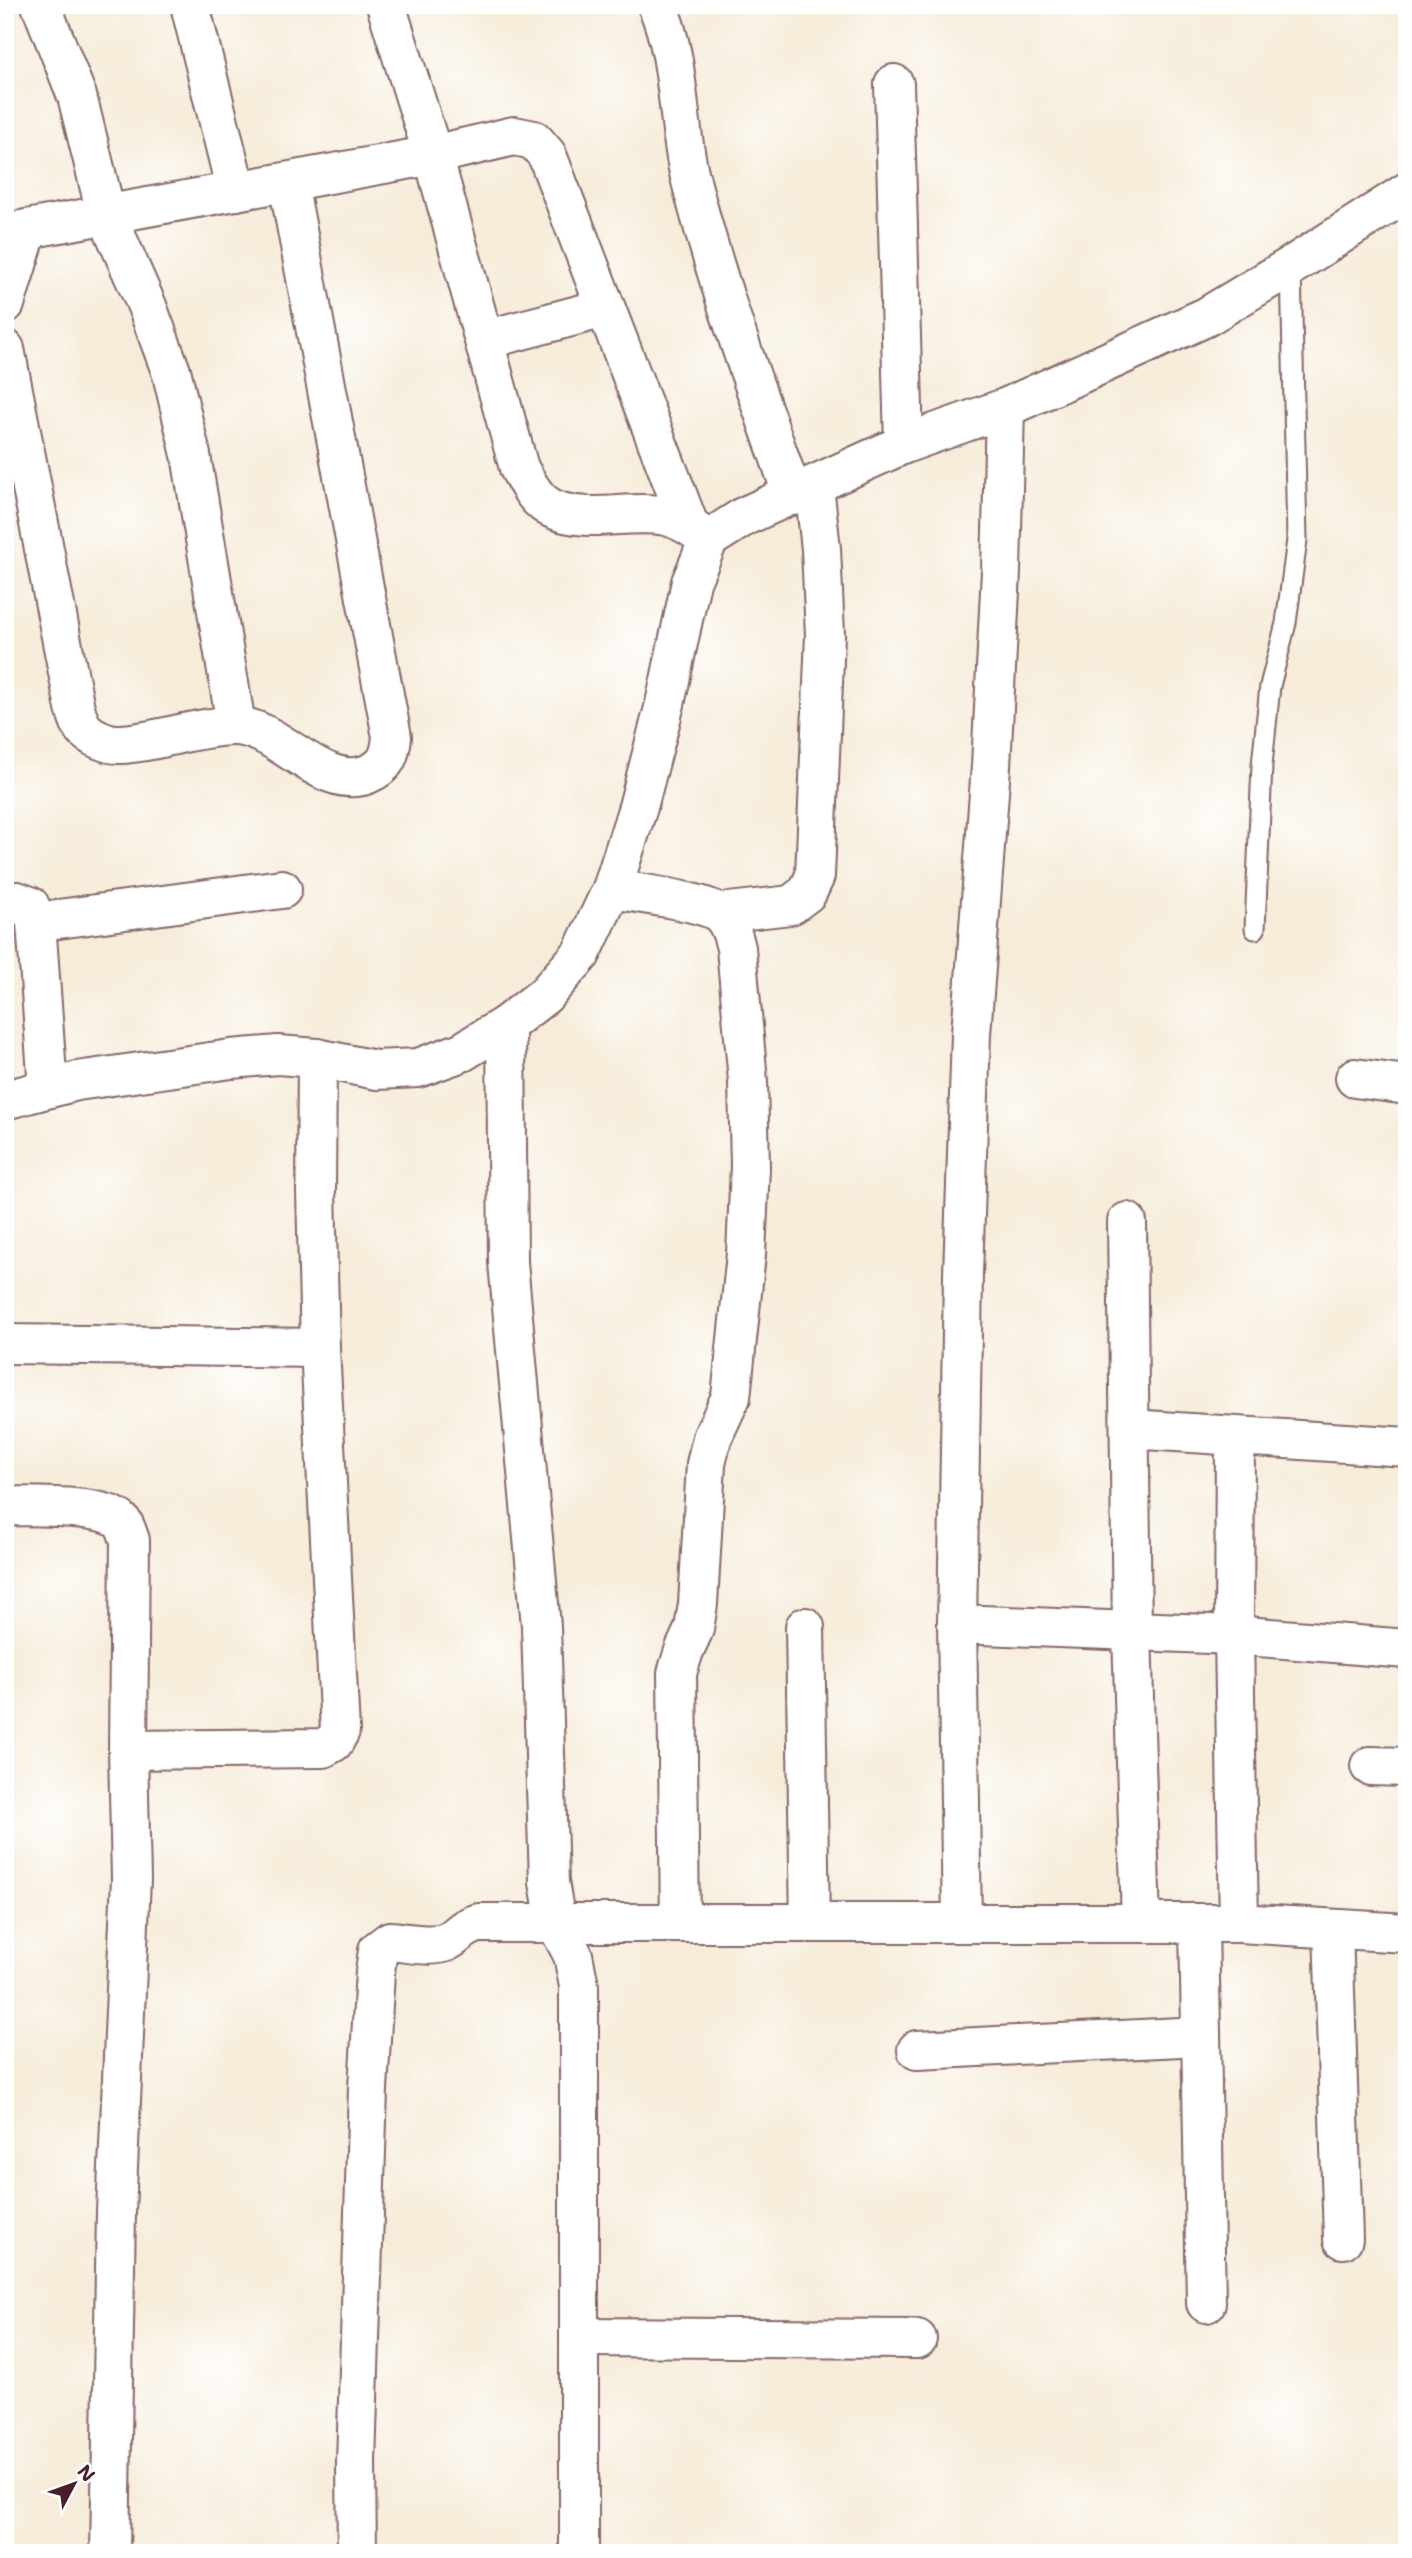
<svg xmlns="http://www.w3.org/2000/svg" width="1412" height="2558" viewBox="0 0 1412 2558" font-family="'Shantell Sans',sans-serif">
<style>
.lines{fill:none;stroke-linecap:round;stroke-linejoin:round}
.service-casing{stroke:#866768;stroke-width:23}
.minor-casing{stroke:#866768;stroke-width:42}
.service{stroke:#fff;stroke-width:19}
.minor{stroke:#fff;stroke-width:38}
</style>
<rect width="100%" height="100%" fill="#fff"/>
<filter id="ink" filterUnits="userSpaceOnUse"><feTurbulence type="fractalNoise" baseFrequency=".0143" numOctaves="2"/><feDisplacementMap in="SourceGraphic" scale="14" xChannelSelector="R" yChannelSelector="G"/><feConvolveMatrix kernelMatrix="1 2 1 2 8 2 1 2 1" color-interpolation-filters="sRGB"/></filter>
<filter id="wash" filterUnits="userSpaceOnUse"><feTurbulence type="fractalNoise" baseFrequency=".00686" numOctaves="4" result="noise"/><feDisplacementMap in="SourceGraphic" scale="28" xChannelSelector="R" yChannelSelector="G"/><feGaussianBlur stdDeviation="1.57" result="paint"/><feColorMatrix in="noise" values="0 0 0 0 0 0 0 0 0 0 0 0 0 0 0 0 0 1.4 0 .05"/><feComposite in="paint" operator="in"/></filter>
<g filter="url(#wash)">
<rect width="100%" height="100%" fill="#f6ecd9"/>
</g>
<g filter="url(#ink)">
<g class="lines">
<defs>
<path id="service" d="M1255 929 1262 765 1270 686 1286 623 1297 540 1291 266"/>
<g id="minor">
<path d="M41 5 77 96 106 213 147 306 172 374 191 455 236 725"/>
<path d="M190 5 236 191"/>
<path d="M386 5 433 155 519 468C527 482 536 502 553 509 588 524 630 509 666 516 680 519 693 528 704 536"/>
<path d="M657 5C681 60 676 120 690 177 717 285 756 390 793 496"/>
<path d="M894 84 904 444"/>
<path d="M5 233 433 155 514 136 534 140 547 155 689 525"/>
<path d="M5 304 28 229"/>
<path d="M484 340 605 308"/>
<path d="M5 349 75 708C77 714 79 722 83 728 90 737 109 745 121 744 158 742 194 727 232 726 277 724 322 793 368 774 387 766 390 755 392 737L288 182"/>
<path d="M612 889C635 893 705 901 720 914 730 922 733 936 736 948L748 1081 750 1166 746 1254 731 1397 712 1438 706 1464 698 1604 694 1629 684 1651 677 1673 680 1923"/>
<path d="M5 903 17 901 30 906 36 922 48 1088"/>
<path d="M720 913 791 905 807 893 815 876 825 635 821 549 814 486"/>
<path d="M36 922 282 889"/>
<path d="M506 1025 508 1262 541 1626 549 1882 556 1923 573 1955 579 1986V2553"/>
<path d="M1355 1078 1407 1085"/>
<path d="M5 1100 77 1081 231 1059 278 1055 317 1058 376 1070 418 1068 462 1052 506 1025 545 995 581 954 612 889 638 807 665 704 691 582 709 539 745 516 904 444 1005 408 1206 317 1291 266 1407 192"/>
<path d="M1127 1222 1132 1632 1141 1923"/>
<path d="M5 1344 320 1348"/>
<path d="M1130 1429 1407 1447"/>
<path d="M1235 1436 1234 1635 1239 1923"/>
<path d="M5 1506C32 1507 101 1504 120 1520 126 1525 127 1533 130 1540L128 1750 131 1879 116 2212 110 2553"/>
<path d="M957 1624 1234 1635 1407 1649"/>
<path d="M805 1627 810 1923"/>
<path d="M128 1750 323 1748 334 1742 340 1731 320 1348 316 1191 317 1058"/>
<path d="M1370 1766 1407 1767"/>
<path d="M962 1922 957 1624 963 1275 971 1034 991 766 1001 571 1005 408"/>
<path d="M1199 1924 1206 2303"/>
<path d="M1333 1929 1343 2239"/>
<path d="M917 2050 1201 2036"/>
<path d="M579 2337 917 2339"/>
<path d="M357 2553 356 2463 368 2089 375 1972 378 1950 390 1941C406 1942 431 1948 446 1942 458 1937 461 1927 479 1923H1239L1407 1933"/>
</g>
</defs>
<use href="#service" class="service-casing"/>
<use href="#minor" class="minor-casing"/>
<use href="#service" class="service"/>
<use href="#minor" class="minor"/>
</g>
</g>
<rect width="1412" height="2558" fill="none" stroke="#fff" stroke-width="28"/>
<g transform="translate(74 2484) rotate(49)" stroke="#ffffff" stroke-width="5" paint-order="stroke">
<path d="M0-5L12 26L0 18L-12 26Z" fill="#4a1f2b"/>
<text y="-10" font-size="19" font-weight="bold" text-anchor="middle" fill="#4a1f2b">N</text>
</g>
</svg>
